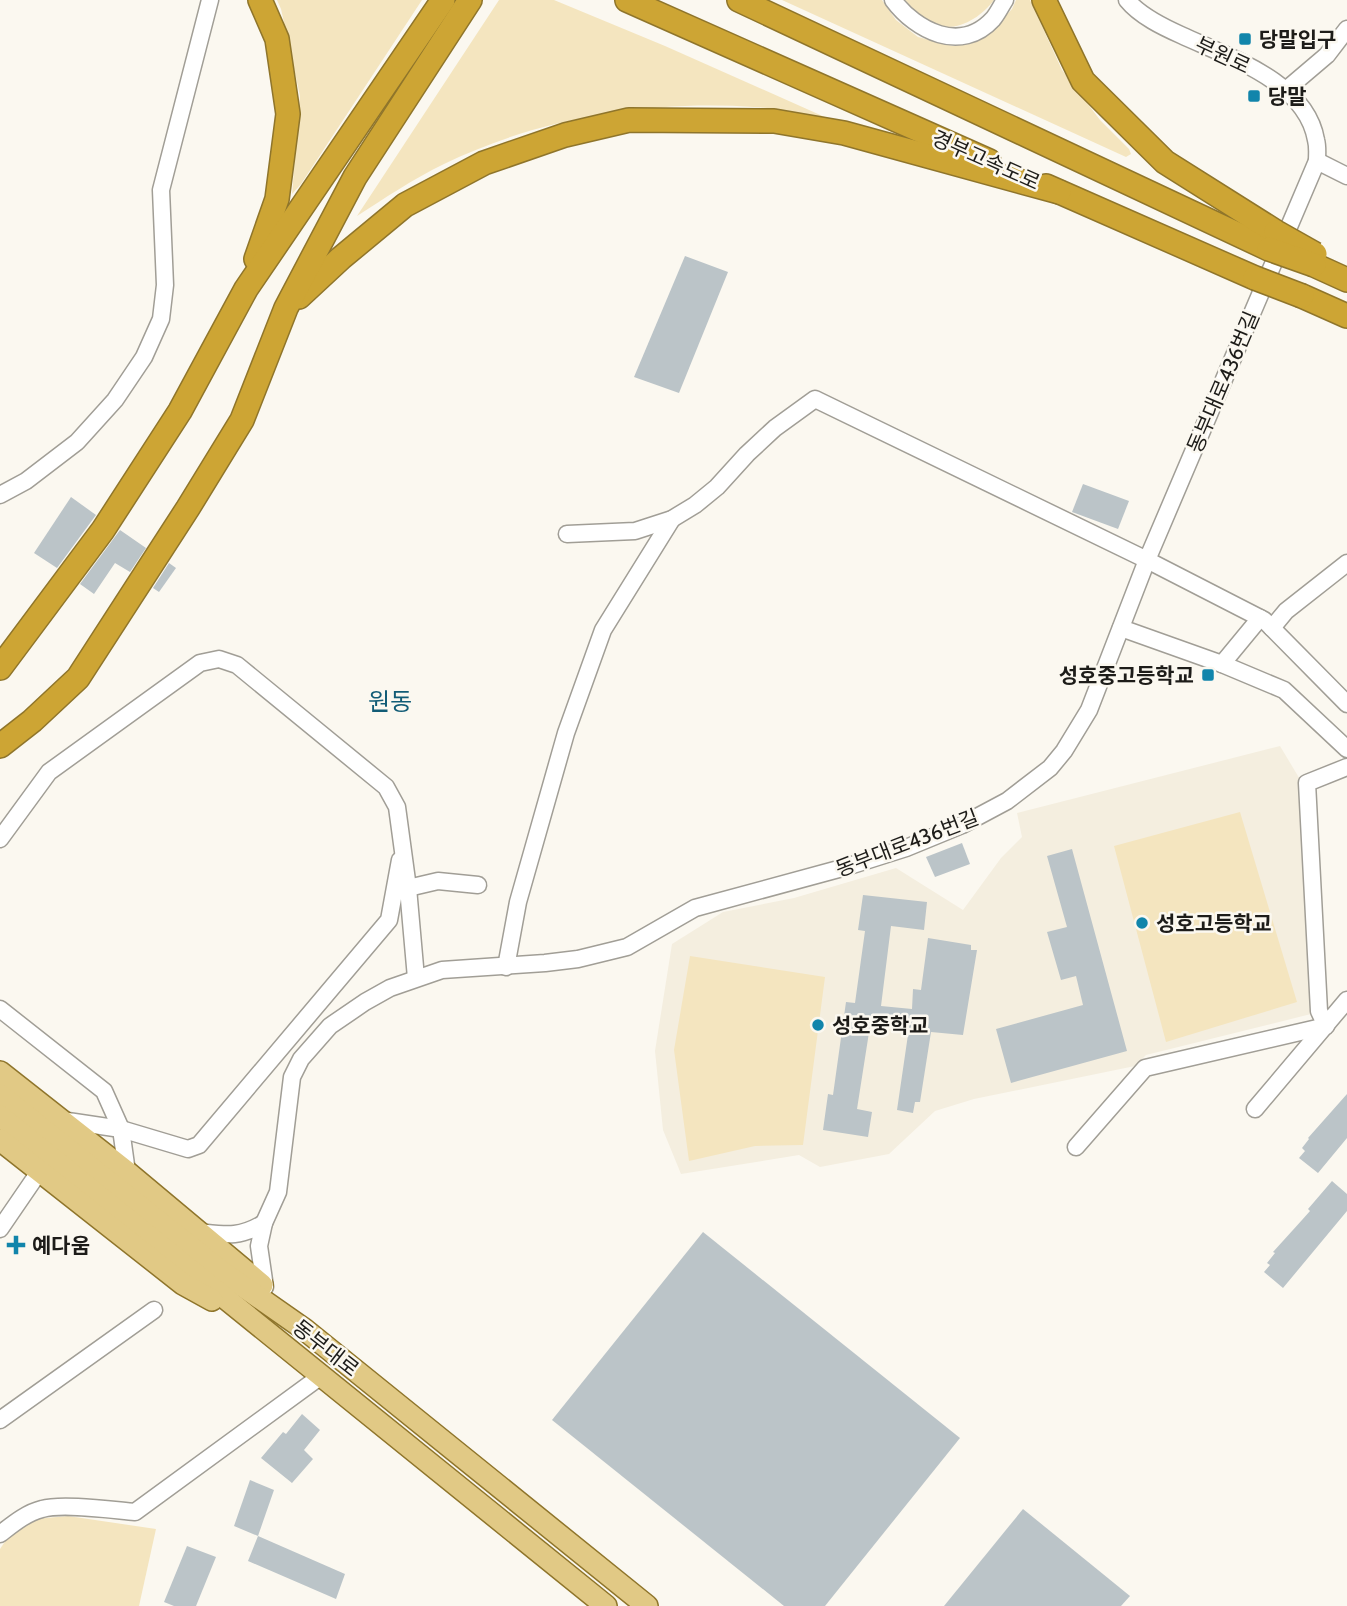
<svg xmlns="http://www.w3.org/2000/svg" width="1347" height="1606" viewBox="0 0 1347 1606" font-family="Cabin,'Noto Sans KR',sans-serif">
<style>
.built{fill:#f4eedf}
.green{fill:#f4e5bf}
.building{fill:#bbc4c8}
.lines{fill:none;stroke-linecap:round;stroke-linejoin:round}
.minor-casing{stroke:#a19e96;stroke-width:19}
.major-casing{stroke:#8f752b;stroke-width:24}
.highway-casing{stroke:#8f752b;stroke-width:26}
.minor{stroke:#fff;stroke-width:16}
.major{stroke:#e1c985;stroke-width:21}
.highway{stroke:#cda534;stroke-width:23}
.highway-bridge-casing{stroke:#8f752b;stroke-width:26;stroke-linecap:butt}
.highway-bridge{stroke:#cda534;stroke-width:23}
.poi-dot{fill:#1185ab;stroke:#fbf8f0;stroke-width:2.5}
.labels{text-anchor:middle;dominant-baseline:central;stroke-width:5;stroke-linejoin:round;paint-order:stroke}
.poi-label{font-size:21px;font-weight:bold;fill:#1d1c19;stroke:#fbf8f0;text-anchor:start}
.street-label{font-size:21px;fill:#1d1c19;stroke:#fbf8f0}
.quarter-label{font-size:24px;fill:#125c76;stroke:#fbf8f0}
</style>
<rect width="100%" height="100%" fill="#fbf8f0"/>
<path class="built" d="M1280 746 1301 781 1315 1013 1146 1055 1135 1066 974 1099 935 1111 889 1154 820 1167 799 1155 681 1174 663 1130 655 1051 672 944 723 912 794 898 896 868 963 910 1001 858 1022 837 1017 813Z"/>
<g class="green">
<path d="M277 0H422L301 184 292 194 300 96 281 9Z"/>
<path d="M499 0H554L665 46 827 118C803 114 778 108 754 107 650 100 538 118 444 164 413 179 385 198 357 216Z"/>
<path d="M782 0H882L896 20 918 37 953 46 987 35 1012 9 1016 0H1030L1062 70 1100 120 1129 149 1131 154 1126 157Z"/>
<path d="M905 0H994C979 20 950 37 926 20 918 14 911 7 905 0Z"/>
<path d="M1240 812 1297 1002 1166 1042 1114 846Z"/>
<path d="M690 956 825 977 803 1145 755 1146 689 1161 674 1050Z"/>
<path d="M68 1516 156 1529 139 1606H0V1549L6 1540 35 1519Z"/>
</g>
<g class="building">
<path d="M685 256 728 272 679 393 634 377Z"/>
<path d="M1083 484 1129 501 1118 529 1072 512Z"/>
<path d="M71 497 96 515 57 568 34 553Z"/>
<path d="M120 530 146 548 130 572 115 563 94 594 80 584Z"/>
<path d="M169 563 176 568 159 592 153 588Z"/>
<path d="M962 843 970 864 935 877 926 857Z"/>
<path d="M1072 849 1127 1051 1011 1083 996 1029 1083 1005 1076 976 1061 980 1047 932 1067 927 1047 856Z"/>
<path d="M863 895 927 902 924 930 891 926 881 1006 912 1009 913 989 921 990 928 938 971 945V950H977L963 1035 931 1032 920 1102H915L913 1113 897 1110 910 1021 880 1016 878 1027 870 1026 857 1109 872 1112 868 1137 823 1130 828 1094 833 1095 846 1002 855 1003 865 931 858 930Z"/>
<path d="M1347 1094V1138L1318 1173 1299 1158 1305 1151 1302 1148 1309 1139 1308 1138Z"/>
<path d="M1332 1181 1347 1194V1211L1283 1288 1264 1272 1270 1265 1267 1263 1275 1253 1273 1252 1302 1220 1310 1211 1308 1209Z"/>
<path d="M703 1232 960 1438 825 1606H784L552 1420Z"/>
<path d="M302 1414 320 1430 304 1450 313 1459 292 1483 261 1458 283 1432 286 1434Z"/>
<path d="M250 1480 274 1490 258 1536 234 1526Z"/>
<path d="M1023 1509 1130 1596 1121 1606H944Z"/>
<path d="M258 1536 345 1574 336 1599 248 1561Z"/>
<path d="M187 1546 216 1557 196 1606H174L164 1602Z"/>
</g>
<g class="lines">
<defs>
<g id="minor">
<path d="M893 0C916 31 961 54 993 19 998 13 1001 6 1005 0"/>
<path d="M1287 89 1327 55 1347 29"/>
<path d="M1317 161 1347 176"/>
<path d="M0 495 26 481 77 442 115 400 144 357 161 319 165 285 161 190 210 0"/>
<path d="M567 534 635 531 672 519 695 505 717 487 747 454 775 428 815 399 1147 560 1264 620 1347 704"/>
<path d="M1121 628 1222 664 1284 690 1347 749"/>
<path d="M1272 628 1286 611 1347 563"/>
<path d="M1222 664 1260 618"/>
<path d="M0 839 49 772 200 663 219 659 237 665 386 787 397 807 408 888 416 978"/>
<path d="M408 888 438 881 478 885"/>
<path d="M506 967 518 902 566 733 603 630 672 519"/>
<path d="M0 1009 104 1091 121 1129 127 1172"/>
<path d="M1255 1109 1347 1000"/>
<path d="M61 1120 121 1129 188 1149 199 1145 389 920 400 860"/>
<path d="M1076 1147 1145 1068 1326 1026 1319 1011 1307 783 1347 767"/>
<path d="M264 1223 278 1192 292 1077 301 1059 330 1026 365 1002 390 988 442 970 545 963 578 959 627 947 695 908 846 867 906 848 962 825 1007 801 1050 768 1064 751 1089 710 1147 560 1317 161C1317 154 1318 147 1316 140 1306 81 1228 57 1181 35 1163 27 1140 16 1127 0"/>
<path d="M0 1229 39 1172"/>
<path d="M199 1232C226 1235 239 1238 264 1223L259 1246 265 1287"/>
<path d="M0 1420 154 1310"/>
<path d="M0 1534C13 1524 26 1513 42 1509 62 1503 112 1510 135 1512L321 1376"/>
</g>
<g id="major">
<path d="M0 1072 127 1172 262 1285"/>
<path d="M0 1095 221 1271 304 1329 647 1606"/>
<path d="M0 1116 606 1606"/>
<path d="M0 1140 183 1284 212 1300"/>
</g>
<g id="highway">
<path d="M627 0 989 161"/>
<path d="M739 0 1269 249"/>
<path d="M1044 0 1083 81 1165 162 1276 232"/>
<path d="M1046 186 1255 278"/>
<path d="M256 259 277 199 288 114 277 39 260 0"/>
<path d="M1314 265 1347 280"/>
<path d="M1302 296 1347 316"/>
<path d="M299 297 341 258 405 205 484 163 565 135 629 120 774 121 844 133 1059 192"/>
<path d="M0 668 103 530 180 411 246 289 443 0"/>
<path d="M0 746 32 721 78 678 188 508 242 420 286 308 355 177 470 0"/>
</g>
</defs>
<use href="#minor" class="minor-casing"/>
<use href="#major" class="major-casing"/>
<use href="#highway" class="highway-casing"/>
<use href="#minor" class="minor"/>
<use href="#major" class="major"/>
<use href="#highway" class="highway"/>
<defs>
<g id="highway-bridge">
<path d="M1276 232 1315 254"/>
<path d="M1269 249 1314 265"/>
<path d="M1255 278 1302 296"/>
</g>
</defs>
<use href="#highway-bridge" class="highway-bridge-casing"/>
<use href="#highway-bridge" class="highway-bridge"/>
</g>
<g class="poi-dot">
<rect x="1238" y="32" width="14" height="14" rx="3.5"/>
<rect x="1247" y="89" width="14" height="14" rx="3.5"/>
<rect x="1201" y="668" width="14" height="14" rx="3.5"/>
<circle cx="1142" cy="923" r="7"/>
<circle cx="818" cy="1025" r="7"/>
<path d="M12.5 1234.5h7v7h7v7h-7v7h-7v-7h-7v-7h7z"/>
</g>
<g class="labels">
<g class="poi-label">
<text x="1259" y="39">당말입구</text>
<text x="1268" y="96">당말</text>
<text x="1194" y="675" text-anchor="end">성호중고등학교</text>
<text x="1156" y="923">성호고등학교</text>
<text x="832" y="1025">성호중학교</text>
<text x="32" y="1245">예다움</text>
</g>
<g class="street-label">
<text transform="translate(1223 55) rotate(25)">부원로</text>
<text transform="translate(986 160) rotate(24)">경부고속도로</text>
<text transform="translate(1223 382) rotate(-67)">동부대로436번길</text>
<text transform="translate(907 843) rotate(-21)">동부대로436번길</text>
<text transform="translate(326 1348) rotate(38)">동부대로</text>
</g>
<g class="quarter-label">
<text x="390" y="701">원동</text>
</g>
</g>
</svg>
